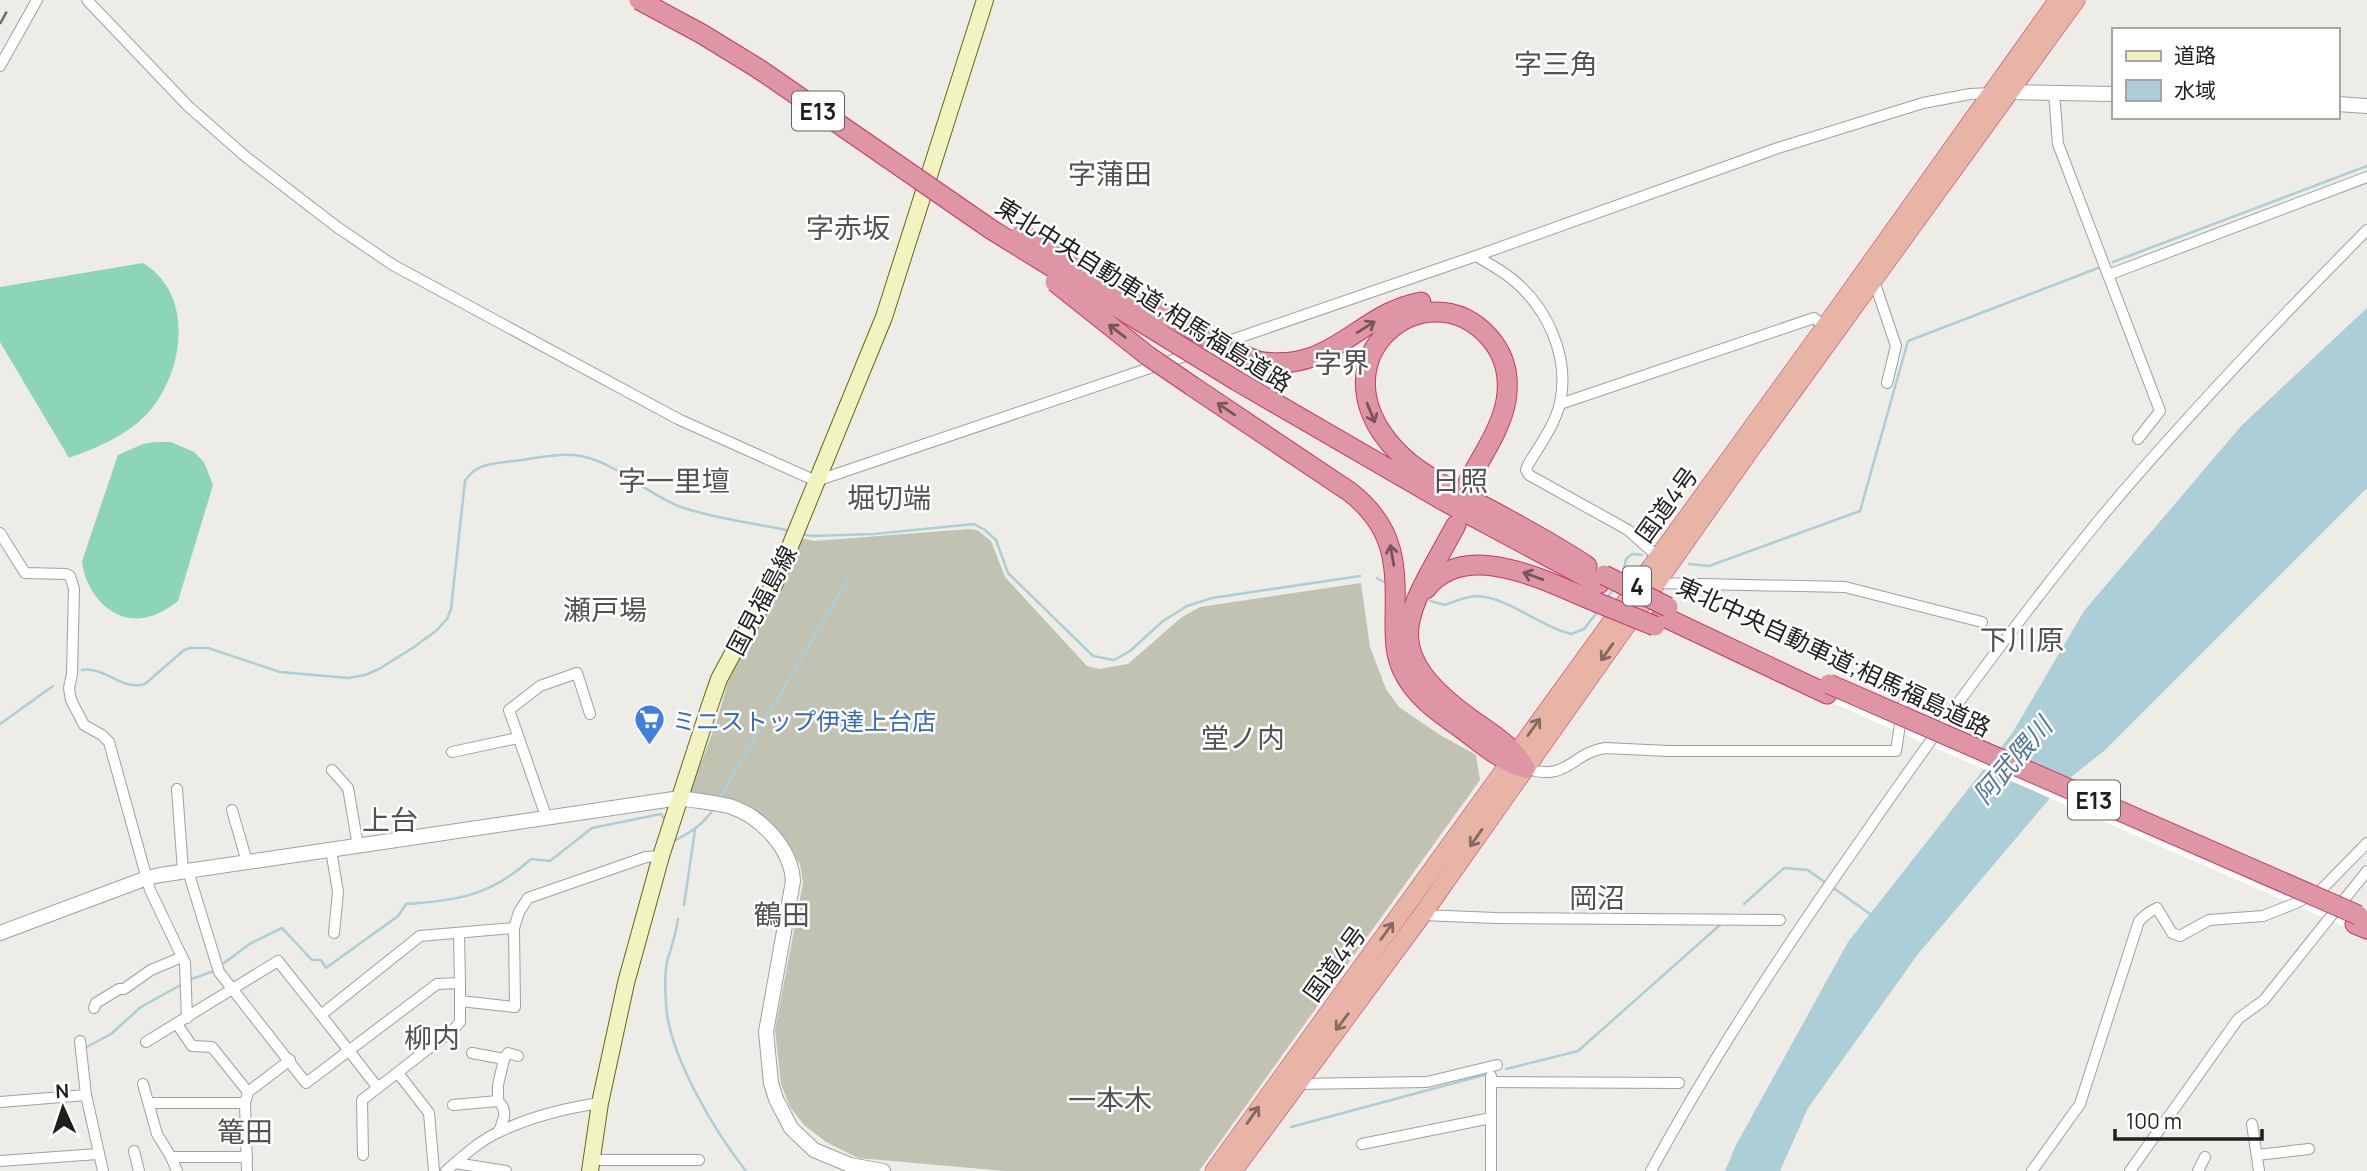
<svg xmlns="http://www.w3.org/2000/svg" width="2367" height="1171" viewBox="0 0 2367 1171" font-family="Manrope,'Noto Sans JP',sans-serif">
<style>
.construction{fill:#c2c2b2}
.pitch{fill:#8cd5b9}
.water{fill:#abced7}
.pier{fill:#fff}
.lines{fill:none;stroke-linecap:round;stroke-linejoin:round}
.stream{stroke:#abced7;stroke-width:2.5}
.minor-casing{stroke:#a0a0a0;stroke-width:12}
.tertiary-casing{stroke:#a0a0a0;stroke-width:16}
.secondary-casing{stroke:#626b10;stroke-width:18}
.trunk-casing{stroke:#c8376a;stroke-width:19}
.motorway-casing{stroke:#c8376a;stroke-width:21}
.minor{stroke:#fff;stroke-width:10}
.tertiary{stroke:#fff;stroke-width:14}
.secondary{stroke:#f1f3c0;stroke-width:16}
.trunk{stroke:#e8b4a6;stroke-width:18}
.motorway{stroke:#de96a4;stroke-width:19}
.rail{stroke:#6d6d6d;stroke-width:2.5;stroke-dasharray:14 14;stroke-linecap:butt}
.motorway-bridge-casing{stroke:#c8376a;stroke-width:21;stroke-linecap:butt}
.motorway-bridge{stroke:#de96a4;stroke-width:19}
.oneway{stroke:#75555b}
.oneway2{stroke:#846a62}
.labels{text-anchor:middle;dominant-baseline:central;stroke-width:5;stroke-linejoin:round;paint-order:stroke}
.shield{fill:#fff;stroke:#626262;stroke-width:2}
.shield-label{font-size:23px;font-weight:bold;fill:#1f1f1f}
.street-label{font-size:24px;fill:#1f1f1f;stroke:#fff}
.shop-label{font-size:24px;fill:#366cbe;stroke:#fff;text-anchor:start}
.water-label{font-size:26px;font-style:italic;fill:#52789e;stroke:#fff}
.quarter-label{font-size:28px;fill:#525252;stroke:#fff}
</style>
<rect width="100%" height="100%" fill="#eeece6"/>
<path class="construction" d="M969 529 977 530 991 541 1005 577 1087 666 1099 669 1128 664 1182 617 1200 607 1361 583 1370 647 1386 689 1399 707 1440 735 1476 755 1480 780 1199 1171H1005L858 1158 826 1142 804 1125 790 1107 781 1084 775 1030 803 883 800 864 778 832 689 794 717 721 730 674 780 588 801 538 814 541Z"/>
<g class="pitch">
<path d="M143 263C197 296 183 377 145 416 124 437 96 448 69 458L0 342V287Z"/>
<path d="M155 442H171L194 452 204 462 213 485 178 601C168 609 156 616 143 618 110 623 85 591 82 561L118 455 143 444Z"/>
</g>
<path class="water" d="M2367 308V488L2105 750 2061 785 1918 954 1808 1108 1780 1171H1725L1735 1147 1848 942 2013 732 2084 611 2242 425Z"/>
<path class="pier" d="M1832 680 2360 908 2350 929 1823 699Z"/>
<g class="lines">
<g class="stream">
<path d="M2113 262 2367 166"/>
<path d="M800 534 812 536 874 534 974 524 985 530 996 540 1008 573 1093 656 1114 660 1130 651 1163 621 1187 606 1212 598 1360 576"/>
<path d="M1689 564 1709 566 1860 511 1908 341 2098 268"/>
<path d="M1623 576 1626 559 1632 554 1642 555"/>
<path d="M1377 578 1384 582"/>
<path d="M1606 599 1615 587"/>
<path d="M1430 601 1445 605C1455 601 1467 596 1478 596 1509 598 1541 627 1571 634L1584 629 1599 610"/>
<path d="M82 670C105 666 121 691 145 684L184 650 190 648H208L280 672 348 678 365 675 379 669 414 647 436 631 447 619 451 609 465 481C476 463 492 464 512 461 533 459 559 452 581 456 617 463 646 494 681 507 716 519 754 523 791 531"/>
<path d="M0 724 53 686"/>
<path d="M719 799 848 579"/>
<path d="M674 841C691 832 703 825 714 808"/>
<path d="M1832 887 1873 916"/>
<path d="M1744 904 1784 868 1808 870 1827 884"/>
<path d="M684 905 695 830"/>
<path d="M678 919C676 933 673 942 669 955 664 968 665 989 666 1003 668 1054 715 1132 746 1171"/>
<path d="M224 963 251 943 282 928 312 960H321L326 968 398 916 406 904C457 901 492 895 531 859L550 861 592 828 661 814 665 820"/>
<path d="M189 980 214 971"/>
<path d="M85 1048 111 1034 141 1007 184 983"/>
<path d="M1506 1069 1578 1051 1721 924"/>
<path d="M1291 1127 1488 1074"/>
</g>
<defs>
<g id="minor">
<path d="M87 0 188 106 246 157 337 227 393 265 678 419 816 481 1191 354"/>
<path d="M0 66 37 0"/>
<path d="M2054 92 2058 144 2160 411 2138 439"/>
<path d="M1476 256C1488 263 1501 270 1512 279 1548 308 1570 358 1560 403 1555 425 1539 446 1528 465L1526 470 1529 475 1628 530 1658 557"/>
<path d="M2108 275 2367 177"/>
<path d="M1874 281 1896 346 1887 383"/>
<path d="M1220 344 1476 256 1778 148 1923 103 1970 94 1992 93"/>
<path d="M1560 404 1814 318 1825 327"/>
<path d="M0 533 25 573 66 574 70 576 74 589 72 674 69 688 71 700 84 725 102 735 109 742 150 890 185 963 187 1018"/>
<path d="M1654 583 1845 587 1982 622"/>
<path d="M452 752 518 738"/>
<path d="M1525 768C1568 783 1571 753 1605 748L1668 751H1896L1903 704"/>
<path d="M332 770 348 788 358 846"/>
<path d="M177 789 183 871"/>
<path d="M232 810 247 862"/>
<path d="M547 819 509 710 540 686 577 673 590 714"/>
<path d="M331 850 338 892 334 933"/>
<path d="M188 871 219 972 306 1083 437 984 460 983V1001L515 1007 514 928 519 912 528 898 646 857 661 856"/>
<path d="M1422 915 1495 918 1780 920"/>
<path d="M459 933 460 983"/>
<path d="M94 1008 96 1003 119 989H124L151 970 182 957"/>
<path d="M321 1015 378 1088"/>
<path d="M177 1024 192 1046 212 1047 248 1092"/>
<path d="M146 1042 278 961 321 1015 420 936 514 928"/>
<path d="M472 1053 504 1059 498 1085V1101C508 1110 504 1119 499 1131"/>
<path d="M504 1059 508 1053 518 1056"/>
<path d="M398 1073 429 1113 434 1171"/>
<path d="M1491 1082 1679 1083"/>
<path d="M143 1084 157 1134 171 1157H247"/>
<path d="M1295 1084 1427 1082 1497 1065"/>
<path d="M86 1095 103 1171"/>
<path d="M0 1102 86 1095 80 1041"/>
<path d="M149 1103H245"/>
<path d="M453 1105 498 1101"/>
<path d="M2252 1124 2259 1171"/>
<path d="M1362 1144 1491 1118"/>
<path d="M134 1151 139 1171"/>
<path d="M363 1155 362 1100 455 1028 460 1022V1001"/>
<path d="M2257 1155 2309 1149"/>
<path d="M171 1157 177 1171"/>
<path d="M592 1160H699"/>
<path d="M0 1161 98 1154"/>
<path d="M455 1163 506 1171"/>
<path d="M247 1171 245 1103 248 1092 290 1060"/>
<path d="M446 1171C462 1157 479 1141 499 1132 530 1117 566 1108 600 1103"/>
<path d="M1491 1171V1076"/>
<path d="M1651 1171C1712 1058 1784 949 1858 844 1936 731 2017 620 2104 514 2187 415 2276 322 2367 230"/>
<path d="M2032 1171 2080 1104 2139 921 2148 913 2157 908 2172 933 2180 936 2209 920 2263 916 2296 903 2320 891 2367 843"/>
<path d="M2130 1171 2238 1019 2264 1000 2367 871"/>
<path d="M2198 1171 2205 1157"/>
</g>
<g id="tertiary">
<path d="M2003 92 2113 94"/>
<path d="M2337 104 2367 106"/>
<path d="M0 933 147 878 160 875 680 798C696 801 713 802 729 806 761 816 791 848 793 881L766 1032 771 1083 776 1099 791 1128 814 1150 850 1165 883 1171"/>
</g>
<path id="secondary" d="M590 1171 600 1103 626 983 661 856 710 705 719 679 734 651 775 583 884 317 985 0"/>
<g id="trunk">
<path d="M1214 1171 1825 327 2058 0"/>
<path d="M1233 1171 1422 915 1753 446 2076 0"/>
</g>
<g id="motorway">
<path d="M1258 361C1333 374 1357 314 1421 302"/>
<path d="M1237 381 1444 501 1599 584"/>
<path d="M1192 386 1350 492C1397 529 1396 566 1395 622 1395 638 1395 654 1402 669 1414 696 1439 713 1462 729 1482 744 1501 761 1525 768"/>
<path d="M1468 482C1481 457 1501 429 1506 401 1510 377 1505 355 1489 337 1426 267 1313 357 1393 447 1414 471 1444 486 1472 500 1511 521 1550 541 1587 566"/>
<path d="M1456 525C1408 614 1373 648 1471 719 1492 734 1512 745 1525 768"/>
<path d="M1426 589C1466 537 1549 583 1596 602"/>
<path d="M1662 616 1827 694"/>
<path d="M2355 924 2367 929"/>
</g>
</defs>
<use href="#minor" class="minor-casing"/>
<use href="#tertiary" class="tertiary-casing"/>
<use href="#secondary" class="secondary-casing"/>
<use href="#trunk" class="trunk-casing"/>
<use href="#motorway" class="motorway-casing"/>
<use href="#minor" class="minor"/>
<use href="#tertiary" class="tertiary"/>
<use href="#secondary" class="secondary"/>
<use href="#trunk" class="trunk"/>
<use href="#motorway" class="motorway"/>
<path class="rail" d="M0 24 13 0"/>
<defs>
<g id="motorway-bridge">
<path d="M639 0 702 34 759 69 992 230 1237 381"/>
<path d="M1021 234 1184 325 1233 351 1258 361"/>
<path d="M1055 282 1148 356 1192 386"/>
<path d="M1604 575 1668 607"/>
<path d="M1596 602 1655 626"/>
<path d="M1829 684 2358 915"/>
</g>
</defs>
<use href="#motorway-bridge" class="motorway-bridge-casing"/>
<use href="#motorway-bridge" class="motorway-bridge"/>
</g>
<defs><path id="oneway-shaft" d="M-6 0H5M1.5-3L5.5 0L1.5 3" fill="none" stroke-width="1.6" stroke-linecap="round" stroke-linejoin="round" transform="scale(1.75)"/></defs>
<g class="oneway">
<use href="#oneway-shaft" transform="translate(1366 327) rotate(-32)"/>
<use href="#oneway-shaft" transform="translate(1117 331) rotate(-142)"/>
<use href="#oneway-shaft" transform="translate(1226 409) rotate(-146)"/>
<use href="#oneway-shaft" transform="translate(1371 413) rotate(68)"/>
<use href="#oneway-shaft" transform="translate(1392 555) rotate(-100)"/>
<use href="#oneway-shaft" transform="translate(1533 576) rotate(-160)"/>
</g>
<g class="oneway2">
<use href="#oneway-shaft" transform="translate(1607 652) rotate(125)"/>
<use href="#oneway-shaft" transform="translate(1534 727) rotate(-54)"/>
<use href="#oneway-shaft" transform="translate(1476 838) rotate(125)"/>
<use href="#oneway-shaft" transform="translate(1387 931) rotate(-54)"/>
<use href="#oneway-shaft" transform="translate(1342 1022) rotate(127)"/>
<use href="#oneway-shaft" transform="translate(1253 1115) rotate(-55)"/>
</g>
<defs>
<symbol id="supermarket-pin" viewBox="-11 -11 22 30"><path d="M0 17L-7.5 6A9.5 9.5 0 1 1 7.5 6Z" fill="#3f7fe0" stroke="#fff"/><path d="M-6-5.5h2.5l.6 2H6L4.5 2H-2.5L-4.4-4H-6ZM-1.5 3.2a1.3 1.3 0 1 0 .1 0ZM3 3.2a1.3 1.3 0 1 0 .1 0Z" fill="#fff"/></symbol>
</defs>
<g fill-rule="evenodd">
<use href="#supermarket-pin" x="632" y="702" width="35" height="47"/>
</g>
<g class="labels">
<g class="shield">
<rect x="792" y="91.5" width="52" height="39" rx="5"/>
<rect x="1623" y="566.5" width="28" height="39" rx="5"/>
<rect x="2068" y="780.5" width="52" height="39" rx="5"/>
</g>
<g class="shield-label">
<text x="818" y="111">E13</text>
<text x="1637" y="586">4</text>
<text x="2094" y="800">E13</text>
</g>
<g class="street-label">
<text transform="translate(1144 294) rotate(32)">東北中央自動車道;相馬福島道路</text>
<text transform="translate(1666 504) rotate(-54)">国道4号</text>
<text transform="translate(761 600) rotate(-62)">国見福島線</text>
<text transform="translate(1834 656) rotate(25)">東北中央自動車道;相馬福島道路</text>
<text transform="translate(1334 963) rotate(-54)">国道4号</text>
</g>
<g class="shop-label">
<text x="672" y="720">ミニストップ伊達上台店</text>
</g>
<g class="water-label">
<text transform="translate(2012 760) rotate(-49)">阿武隈川</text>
</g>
<g class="quarter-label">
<text x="1556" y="63">字三角</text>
<text x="1110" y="173">字蒲田</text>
<text x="848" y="227">字赤坂</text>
<text x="1342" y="362">字界</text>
<text x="674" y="480">字一里壇</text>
<text x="1460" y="480">日照</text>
<text x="889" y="497">堀切端</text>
<text x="605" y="609">瀬戸場</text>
<text x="2022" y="639">下川原</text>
<text x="1243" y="737">堂ノ内</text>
<text x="390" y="819">上台</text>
<text x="1597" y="897">岡沼</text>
<text x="782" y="914">鶴田</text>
<text x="432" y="1037">柳内</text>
<text x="1110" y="1099">一本木</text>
<text x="245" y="1131">篭田</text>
</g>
</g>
<rect x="2112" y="28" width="228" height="91" fill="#ffffff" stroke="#a5a5a5" stroke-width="2"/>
<rect x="2126" y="51" width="35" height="10" fill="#f1f3c0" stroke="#a5a5a5" stroke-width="2"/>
<text x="2174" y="63" font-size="21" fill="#1f1f1f">道路</text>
<rect x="2126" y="80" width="35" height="21" fill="#abced7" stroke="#a5a5a5" stroke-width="2"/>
<text x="2174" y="98" font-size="21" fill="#1f1f1f">水域</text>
<g transform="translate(63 1108) rotate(357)" stroke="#ffffff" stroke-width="5" paint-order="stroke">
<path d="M0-5L12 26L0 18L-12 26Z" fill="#1f1f1f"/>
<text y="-10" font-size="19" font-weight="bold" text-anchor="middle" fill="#1f1f1f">N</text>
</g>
<path d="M2115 1129v10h147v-10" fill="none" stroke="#1f1f1f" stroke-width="3.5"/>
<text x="2126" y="1129" font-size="21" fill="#1f1f1f" stroke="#ffffff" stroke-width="5" paint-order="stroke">100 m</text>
</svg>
